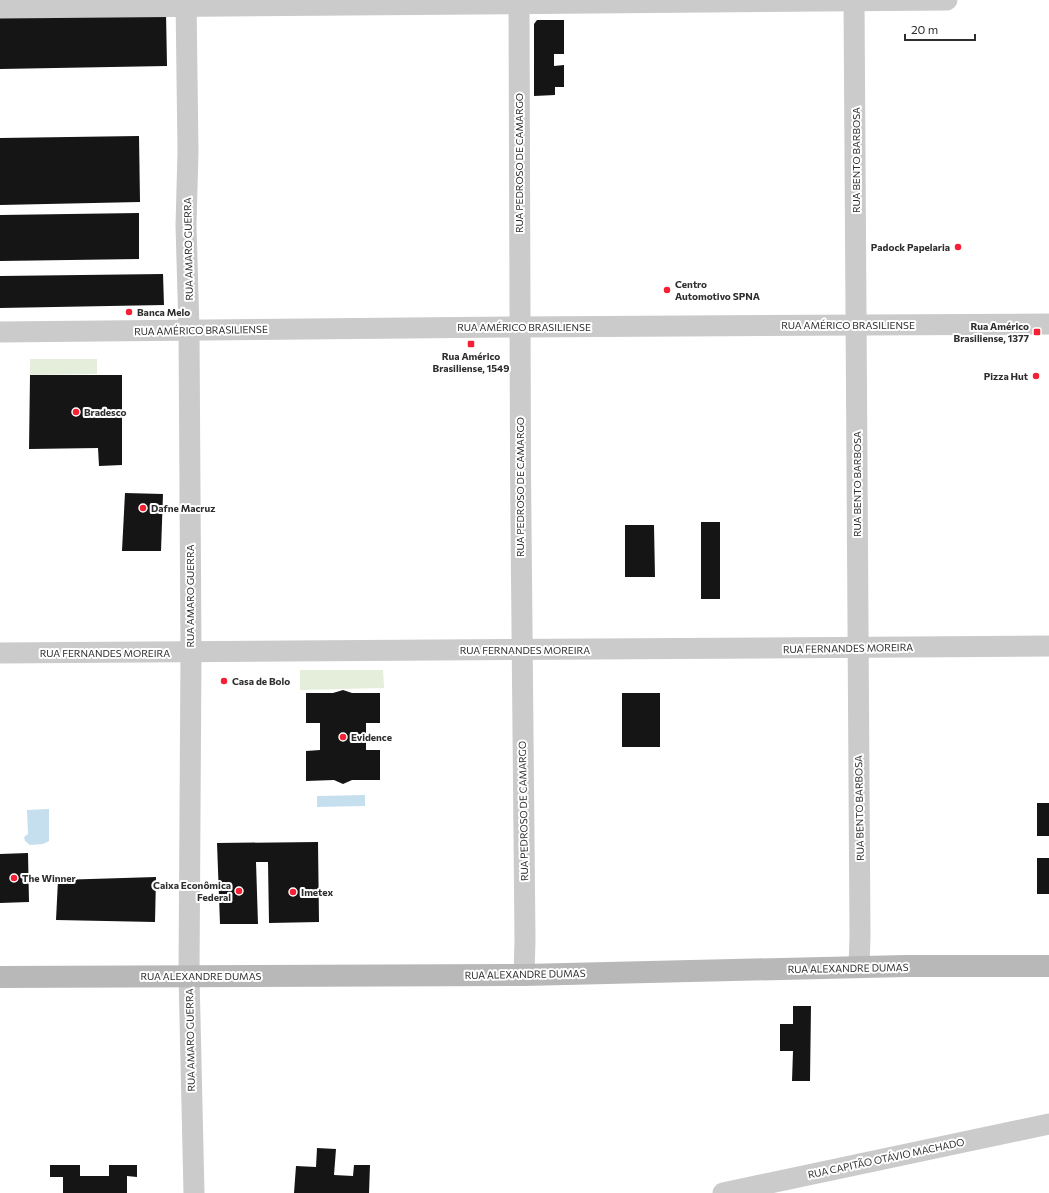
<svg xmlns="http://www.w3.org/2000/svg" width="1049" height="1193" viewBox="0 0 1049 1193" font-family="Commissioner,sans-serif">
<style>
.green{fill:#e5eddb}
.water{fill:#c5dfef}
.building{fill:#151515}
.lines{fill:none;stroke-linecap:round;stroke-linejoin:round}
.street{stroke:#cbcbcb;stroke-width:21}
.secondary{stroke:#b8b8b8;stroke-width:22}
.poi-dot{fill:#f52033;stroke:#fff;stroke-width:1.5}
.labels{text-anchor:middle;dominant-baseline:central;stroke-width:4;stroke-linejoin:round;paint-order:stroke}
.street-label{font-size:10px;fill:#2e2e2e;stroke:#fff}
.poi-label{font-size:10px;font-weight:bold;fill:#2e2e2e;stroke:#fff;text-anchor:start}
</style>
<rect width="100%" height="100%" fill="#fff"/>
<g class="green">
<path d="M30 359H97V374L30 375Z"/>
<path d="M300 670H383L384 688 300 690Z"/>
</g>
<g class="water">
<path d="M365 795V806L317 807V796Z"/>
<path d="M49 809V841L43 844 30 845 25 841 24 837 28 834 27 810Z"/>
</g>
<g class="building">
<path d="M166 12 167 66 0 69V15Z"/>
<path d="M537 20H564V54H554V66L564 65V87H555V95L534 96V24Z"/>
<path d="M139 136 140 202 0 205V138Z"/>
<path d="M139 213V259L0 261V215Z"/>
<path d="M163 274 164 305 0 308V276Z"/>
<path d="M30 375H122V465L99 466 98 448 29 449Z"/>
<path d="M125 493 163 494 161 551H122Z"/>
<rect x="701" y="522" width="19" height="77"/>
<path d="M625 525H654L655 577H625Z"/>
<path d="M343 690 352 693H380V723H366V750H380V780H352L343 784 334 780 306 781V751L320 750V723H306V693H333Z"/>
<rect x="622" y="693" width="38" height="54"/>
<rect x="1037" y="803" width="12" height="33"/>
<path d="M318 842 319 922 269 923 268 862H256L258 924H220L217 843Z"/>
<path d="M28 853 29 902 0 903V854Z"/>
<rect x="1037" y="858" width="12" height="36"/>
<path d="M156 877 155 922 56 920 58 880Z"/>
<path d="M793 1006H811L810 1081H792L793 1051H780V1024H793Z"/>
<path d="M317 1148 336 1149 334 1175 353 1176 354 1165H370L369 1193H294L296 1166 316 1167Z"/>
<path d="M50 1165H80V1176H109V1165H137V1177L127 1176V1193H63V1177H50Z"/>
</g>
<g class="lines">
<g class="street">
<path d="M186 0 188 152 186 225 189 330 191 653 189 975 194 1193"/>
<path d="M519 0C519 313 521 627 525 940L524 975"/>
<path d="M854 0 860 936 859 967"/>
<path d="M0 8 947 0"/>
<path d="M0 332 519 327 1049 324"/>
<path d="M0 653 1049 646"/>
<path d="M723 1193 1049 1124"/>
</g>
<path class="secondary" d="M0 977 524 975 905 966H1049"/>
</g>
<g class="poi-dot">
<circle cx="958" cy="247" r="4"/>
<circle cx="667" cy="290" r="4"/>
<circle cx="129" cy="312" r="4"/>
<rect x="1033" y="328" width="8" height="8" rx="2"/>
<rect x="467" y="340" width="8" height="8" rx="2"/>
<circle cx="1036" cy="376" r="4"/>
<circle cx="76" cy="412" r="4"/>
<circle cx="143" cy="508" r="4"/>
<circle cx="224" cy="681" r="4"/>
<circle cx="343" cy="737" r="4"/>
<circle cx="14" cy="878" r="4"/>
<circle cx="239" cy="891" r="4"/>
<circle cx="293" cy="892" r="4"/>
</g>
<g class="labels">
<g class="street-label">
<text transform="translate(856 160) rotate(-90)">RUA BENTO BARBOSA</text>
<text transform="translate(519 163) rotate(-90)">RUA PEDROSO DE CAMARGO</text>
<text transform="translate(188 249) rotate(-91)">RUA AMARO GUERRA</text>
<text x="848" y="325">RUA AMÉRICO BRASILIENSE</text>
<text x="524" y="327">RUA AMÉRICO BRASILIENSE</text>
<text transform="translate(201 330) rotate(-1)">RUA AMÉRICO BRASILIENSE</text>
<text transform="translate(857 484) rotate(-90)">RUA BENTO BARBOSA</text>
<text transform="translate(520 487) rotate(-90)">RUA PEDROSO DE CAMARGO</text>
<text transform="translate(190 596) rotate(-90)">RUA AMARO GUERRA</text>
<text transform="translate(848 648) rotate(-1)">RUA FERNANDES MOREIRA</text>
<text x="525" y="650">RUA FERNANDES MOREIRA</text>
<text x="105" y="653">RUA FERNANDES MOREIRA</text>
<text transform="translate(859 808) rotate(-91)">RUA BENTO BARBOSA</text>
<text transform="translate(523 811) rotate(-91)">RUA PEDROSO DE CAMARGO</text>
<text transform="translate(848 968) rotate(-1)">RUA ALEXANDRE DUMAS</text>
<text transform="translate(525 974) rotate(-1)">RUA ALEXANDRE DUMAS</text>
<text x="201" y="976">RUA ALEXANDRE DUMAS</text>
<text transform="translate(190 1040) rotate(-91)">RUA AMARO GUERRA</text>
<text transform="translate(886 1158) rotate(-12)">RUA CAPITÃO OTÁVIO MACHADO</text>
</g>
<g class="poi-label">
<text x="950" y="247" text-anchor="end">Padock Papelaria</text>
<text x="675" y="284">Centro<tspan x="675" dy="12">Automotivo SPNA</tspan></text>
<text x="137" y="312">Banca Melo</text>
<text x="1029" y="326" text-anchor="end">Rua Américo<tspan x="1029" dy="12">Brasiliense, 1377</tspan></text>
<text x="471" y="356" text-anchor="middle">Rua Américo<tspan x="471" dy="12">Brasiliense, 1549</tspan></text>
<text x="1028" y="376" text-anchor="end">Pizza Hut</text>
<text x="84" y="412">Bradesco</text>
<text x="151" y="508">Dafne Macruz</text>
<text x="232" y="681">Casa de Bolo</text>
<text x="351" y="737">Evidence</text>
<text x="22" y="878">The Winner</text>
<text x="231" y="885" text-anchor="end">Caixa Econômica<tspan x="231" dy="12">Federal</tspan></text>
<text x="301" y="892">Imetex</text>
</g>
</g>
<path d="M905 34v6h70v-6" fill="none" stroke="#2e2e2e" stroke-width="2"/>
<text x="911" y="34" font-size="12" fill="#2e2e2e" stroke="#ffffff" stroke-width="3" paint-order="stroke">20 m</text>
</svg>
